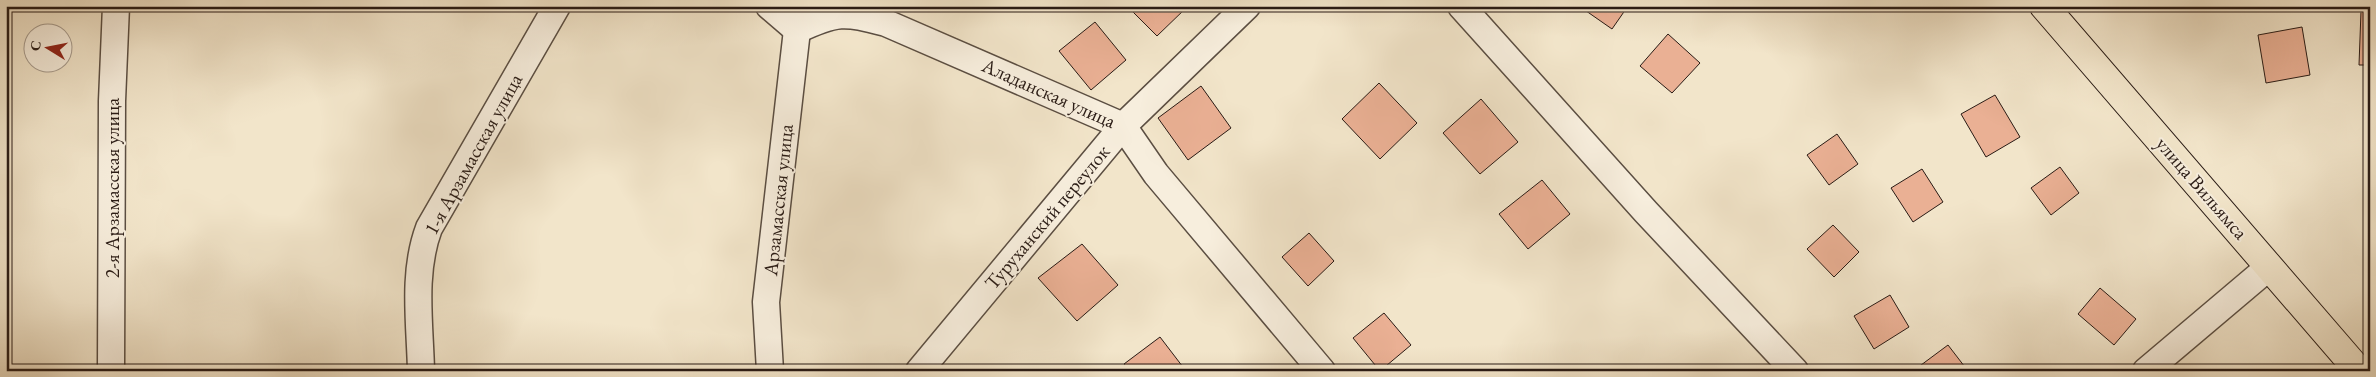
<svg xmlns="http://www.w3.org/2000/svg" width="2376" height="377" viewBox="0 0 2376 377" font-family="'EB Garamond',serif">
<style>
.building{fill:#eab094;stroke:#291b15}
.lines{fill:none;stroke-linecap:round;stroke-linejoin:round}
.street-casing{stroke:#5b4e42;stroke-width:29}
.primary-casing{stroke:#291b15;stroke-width:30}
.street{stroke:#f7eedd;stroke-width:26}
.primary{stroke:#f2e5ca;stroke-width:28}
.labels{text-anchor:middle;dominant-baseline:central;stroke-width:4;stroke-linejoin:round;paint-order:stroke}
.street-label{font-size:20px;fill:#291b15;stroke:#f7eedd}
</style>
<rect width="100%" height="100%" fill="#f2e5ca"/>
<filter id="stains"><feTurbulence type="fractalNoise" baseFrequency=".004" numOctaves="4"/><feColorMatrix values="0 0 0 0 .2 0 0 0 0 .09 0 0 0 0 .02 0 0 0 .5 -.17"/></filter>
<radialGradient id="worn" r=".72"><stop offset=".6" stop-color="#630" stop-opacity="0"/><stop offset="1" stop-color="#630" stop-opacity=".3"/></radialGradient>
<g class="building">
<path d="M1127 6H1185L1186 8 1157 36Z"/>
<path d="M1579 6H1628L1612 29Z"/>
<path d="M2361 11H2370V65H2359Z"/>
<path d="M1095 22 1126 60 1091 90 1059 51Z"/>
<path d="M2302 27 2310 75 2266 83 2258 35Z"/>
<path d="M1668 34 1700 63 1672 93 1640 66Z"/>
<path d="M1379 83 1417 123 1380 159 1342 119Z"/>
<path d="M1201 86 1231 128 1188 160 1158 118Z"/>
<path d="M1995 95 2020 137 1986 157 1961 114Z"/>
<path d="M1481 99 1518 142 1480 174 1443 133Z"/>
<path d="M1837 134 1858 164 1829 185 1807 155Z"/>
<path d="M2060 167 2079 193 2051 215 2031 188Z"/>
<path d="M1922 169 1943 202 1913 222 1891 188Z"/>
<path d="M1542 180 1570 214 1528 249 1499 214Z"/>
<path d="M1833 225 1859 252 1834 277 1807 249Z"/>
<path d="M1309 233 1334 261 1308 286 1282 257Z"/>
<path d="M1082 244 1118 285 1077 321 1038 278Z"/>
<path d="M2100 288 2136 319 2114 345 2078 314Z"/>
<path d="M1890 295 1909 327 1874 349 1854 316Z"/>
<path d="M1384 313 1411 345 1380 371 1353 338Z"/>
<path d="M1160 337 1186 371H1130L1124 364Z"/>
<path d="M1948 345 1968 371H1913Z"/>
</g>
<g class="lines">
<defs>
<g id="street">
<path d="M769 6 797 30C837 11 844 12 886 23L1123 126 1156 174 1322 371"/>
<path d="M1461 6 1646 212 1795 371"/>
<path d="M111 371 112 101 116 6"/>
<path d="M421 371C420 324 412 273 429 228L557 6"/>
<path d="M770 371 766 302 797 30 805 16"/>
<path d="M919 371 1123 126 1247 6"/>
<path d="M2146 371 2269 267"/>
</g>
<path id="primary" d="M2044 6 2359 371"/>
</defs>
<use href="#street" class="street-casing"/>
<use href="#primary" class="primary-casing"/>
<use href="#street" class="street"/>
<use href="#primary" class="primary"/>
</g>
<g class="labels">
<g class="street-label">
<text transform="translate(1049 93) rotate(24)">Аладанская улица</text>
<text transform="translate(473 154) rotate(-61)">1-я Арзамасская улица</text>
<text transform="translate(112 188) rotate(-90)">2-я Арзамасская улица</text>
<text transform="translate(2202 188) rotate(49)">улица Вильямса</text>
<text transform="translate(778 200) rotate(-84)">Арзамасская улица</text>
<text transform="translate(1047 217) rotate(-50)">Туруханский переулок</text>
</g>
</g>
<rect width="2376" height="377" fill="none" stroke="#f2e5ca" stroke-width="25"/>
<rect x="8" y="8" width="2361" height="362" fill="none" stroke="#291b15" stroke-width="2.5"/>
<rect x="12" y="12" width="2351" height="352" fill="none" stroke="#291b15"/>
<g transform="translate(48 48) rotate(280)"><circle r="24" fill="#f7eedd" stroke="#a59a8d"/>
<path d="M0-4L9 19L0 12L-9 19Z" fill="#8f2418"/>
<text y="-8" font-size="14" font-weight="bold" text-anchor="middle" fill="#291b15">С</text>
</g>
<rect width="100%" height="100%" filter="url(#stains)"/>
<rect width="100%" height="100%" fill="url(#worn)"/>
</svg>
